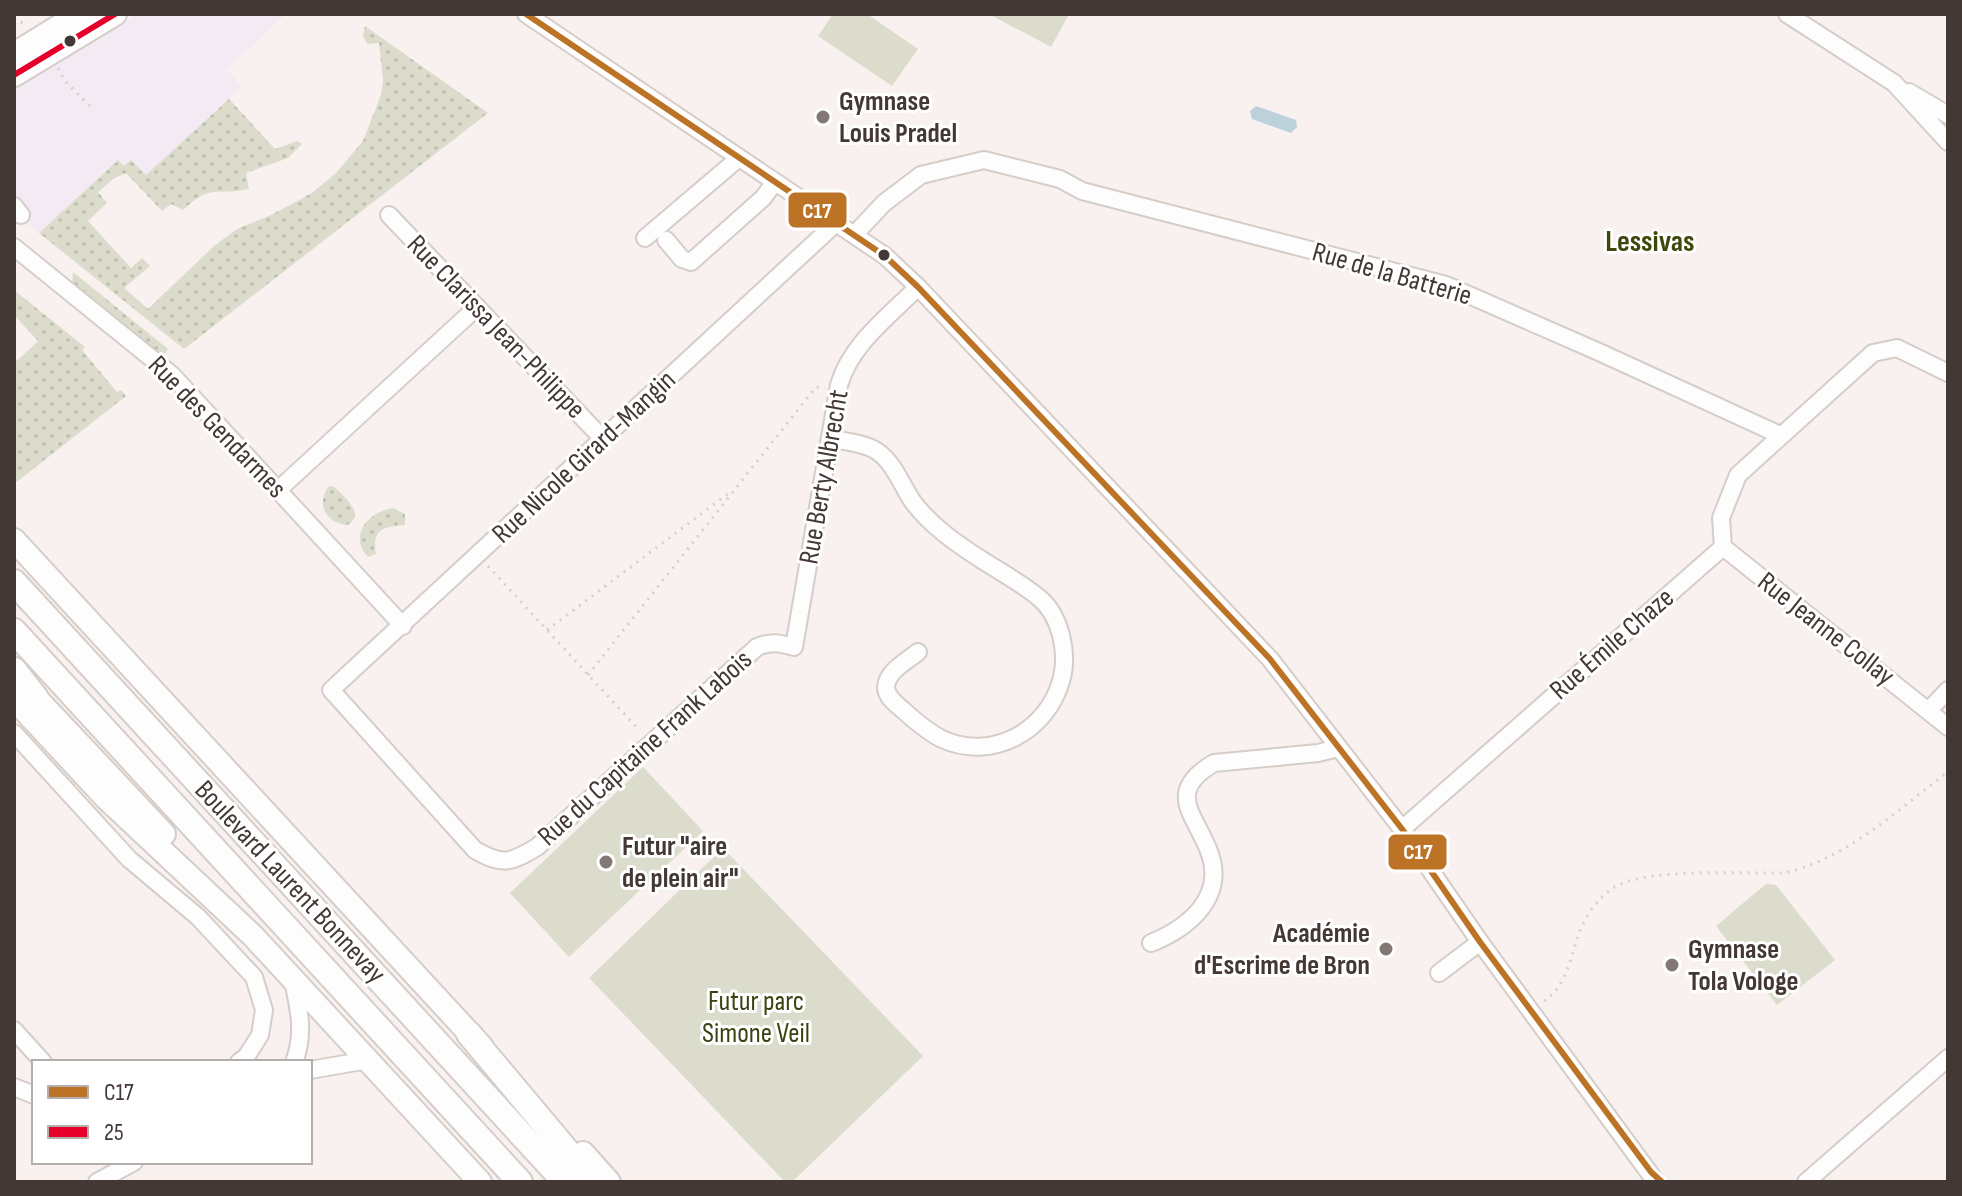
<svg xmlns="http://www.w3.org/2000/svg" width="1962" height="1196" viewBox="0 0 1962 1196" font-family="'Sofia Sans Condensed',sans-serif">
<style>
.commercial{fill:#f4eaf4}
.grass{fill:url(#grass-dots)}
.park{fill:#dcdccc}
.water{fill:#bcd1d9}
.lines{fill:none;stroke-linecap:round;stroke-linejoin:round}
.minor-casing{stroke:#d5cdc8;stroke-width:20}
.major-casing{stroke:#d5cdc8;stroke-width:26}
.highway-casing{stroke:#d5cdc8;stroke-width:28}
.path{stroke:#d3d0ce;stroke-width:3;stroke-dasharray:2 6;stroke-linecap:butt}
.minor{stroke:#fefdfd;stroke-width:16}
.major{stroke:#fefdfd;stroke-width:22}
.highway{stroke:#fefdfd;stroke-width:24}
.bus-1-casing{stroke:#fff;stroke-width:12}
.bus-2-casing{stroke:#fff;stroke-width:12}
.bus-1{stroke:#bc7326;stroke-width:6}
.bus-2{stroke:#e4002b;stroke-width:6}
.bus-dot{fill:#433833;stroke:#fff;stroke-width:3}
.poi-dot{fill:#827975;stroke:#fff;stroke-width:3}
.labels{text-anchor:middle;dominant-baseline:central;stroke-width:6;stroke-linejoin:round;paint-order:stroke}
.poi-label{font-size:28px;font-weight:bold;fill:#433833;stroke:#fff;text-anchor:start}
.street-label{font-size:28px;fill:#433833;stroke:#fff}
.park-label{font-size:28px;fill:#3b410f;stroke:#fff}
.neighbourhood-label{font-size:30px;font-weight:bold;fill:#3f470c;stroke:#fff}
.line-badge{stroke:#fff;stroke-width:3}
.badge-label{font-size:22px;text-anchor:middle;font-weight:bold;fill:#fff}
</style>
<defs>
<pattern id="grass-dots" width="8" height="8" patternUnits="userSpaceOnUse" patternTransform="scale(2)"><rect width="8" height="8" fill="#dcdccc"/><path d="M2 2h.1M6 6h.1" fill="none" stroke="#bebeb0" stroke-width="1.8" stroke-linecap="round"/></pattern>
</defs>
<rect width="100%" height="100%" fill="#f8f1ef"/>
<path class="commercial" d="M137 14H286L227 69 242 87 146 176 124 166 117 160 39 233 14 215V90Z"/>
<g class="grass">
<path d="M365 26 488 113 184 349 39 233 118 160 124 166 131 160 146 175 229 99 275 149 297 141 302 144 288 158 246 173 249 189C216 196 211 183 183 210L171 204 162 211 126 173 113 179 98 192 107 203 88 221 131 268 142 258 150 266 124 288 148 309 214 246 237 229 271 215 312 193 336 173 363 141 381 95 383 81 379 43 367 44 363 36Z"/>
<path d="M73 272 168 349 162 357 72 284Z"/>
<path d="M14 290 85 347 82 350 117 392 121 390 126 396 14 484V360H18L38 341 14 315Z"/>
<path d="M333 486C344 496 367 515 347 525 326 523 316 505 328 487Z"/>
<path d="M393 508 405 514V525C383 527 372 528 376 554L368 557C348 535 368 512 393 508Z"/>
</g>
<g class="park">
<path d="M833 14H867L918 49 892 86 818 36Z"/>
<path d="M989 14H1069L1051 47Z"/>
<path d="M643 767 703 831 569 957 510 893Z"/>
<path d="M723 848 923 1056 792 1182H785L589 978Z"/>
<path d="M1766 884 1776 885 1835 960 1777 1005 1716 926Z"/>
</g>
<path class="water" d="M1256 106 1296 120 1297 127 1291 133 1252 119 1250 111Z"/>
<g class="lines">
<defs>
<g id="minor">
<path d="M526 14 854 235 885 256 918 287 1270 659 1402 829 1480 942 1656 1182"/>
<path d="M1787 14 1894 83 1948 142"/>
<path d="M1909 92 1948 115"/>
<path d="M14 206 21 215"/>
<path d="M389 215 603 439"/>
<path d="M836 223 331 690 475 850C503 866 510 863 537 847L757 647C771 641 780 643 794 647L839 385C851 344 888 317 918 287"/>
<path d="M854 235 884 203 921 175 984 160 1060 179 1082 191 1446 285 1599 352 1780 435"/>
<path d="M645 238 739 158"/>
<path d="M666 240 682 259 691 262 763 198 775 182"/>
<path d="M14 247 172 375 403 626"/>
<path d="M832 439C846 442 866 443 878 452 894 463 902 486 913 502 931 526 957 544 982 560 1001 572 1021 583 1038 597 1061 615 1069 654 1061 681 1047 731 992 762 942 739 928 732 915 721 903 710 896 704 886 697 886 687 887 671 907 661 918 652"/>
<path d="M278 490 477 307"/>
<path d="M1723 547 1948 727"/>
<path d="M1929 710 1948 690"/>
<path d="M14 733 129 859 198 917 254 977 264 1010 260 1035 246 1057 239 1062"/>
<path d="M1402 829 1723 547 1721 518 1738 475 1873 353 1897 348 1948 373"/>
<path d="M1151 943C1188 928 1225 898 1210 854 1197 816 1163 793 1214 763L1318 753 1338 748"/>
<path d="M1439 973 1480 942"/>
<path d="M293 981C299 1008 305 1035 294 1062"/>
<path d="M14 1030 43 1062"/>
<path d="M310 1070 368 1060"/>
<path d="M14 1087 34 1095"/>
<path d="M97 1182 134 1162"/>
<path d="M1806 1182 1948 1058"/>
</g>
<g id="major">
<path d="M14 54 79 14"/>
<path d="M14 75 115 14"/>
<path d="M14 540 482 1047"/>
<path d="M36 698 164 834"/>
<path d="M14 699 106 798 253 936 480 1182"/>
<path d="M583 1153 609 1182"/>
</g>
<g id="highway">
<path d="M14 582 565 1182"/>
<path d="M14 631 520 1182"/>
<path d="M14 670 36 698"/>
<path d="M469 1034 593 1182"/>
</g>
</defs>
<use href="#minor" class="minor-casing"/>
<use href="#major" class="major-casing"/>
<use href="#highway" class="highway-casing"/>
<g class="path">
<path d="M14 24 18 21 26 24"/>
<path d="M58 68 65 81 91 107"/>
<path d="M488 566 640 731"/>
<path d="M547 630 729 493"/>
<path d="M588 675 816 387 825 388"/>
<path d="M1544 1001C1568 985 1570 956 1580 931 1586 915 1598 898 1613 888 1646 867 1743 874 1784 873 1847 859 1898 809 1948 772"/>
</g>
<use href="#minor" class="minor"/>
<use href="#major" class="major"/>
<use href="#highway" class="highway"/>
<defs>
<path id="bus-1" d="M526 14 885 256 918 287 1270 659 1402 829 1480 942 1651 1172 1662 1182"/>
<path id="bus-2" d="M14 75 115 14"/>
</defs>
<use href="#bus-1" class="bus-1-casing"/>
<use href="#bus-2" class="bus-2-casing"/>
<use href="#bus-1" class="bus-1"/>
<use href="#bus-2" class="bus-2"/>
</g>
<g class="bus-dot">
<circle cx="70" cy="41" r="7"/>
<circle cx="884" cy="255" r="7"/>
</g>
<g class="poi-dot">
<circle cx="823" cy="117" r="8"/>
<circle cx="606" cy="862" r="8"/>
<circle cx="1386" cy="949" r="8"/>
<circle cx="1672" cy="965" r="8"/>
</g>
<g class="labels">
<g class="poi-label">
<text x="839" y="101">Gymnase<tspan x="839" dy="32">Louis Pradel</tspan></text>
<text x="622" y="846">Futur "aire<tspan x="622" dy="32">de plein air"</tspan></text>
<text x="1370" y="933" text-anchor="end">Académie<tspan x="1370" dy="32">d'Escrime de Bron</tspan></text>
<text x="1688" y="949">Gymnase<tspan x="1688" dy="32">Tola Vologe</tspan></text>
</g>
<g class="street-label">
<text transform="translate(1392 274) rotate(16)">Rue de la Batterie</text>
<text transform="translate(496 327) rotate(46)">Rue Clarissa Jean-Philippe</text>
<text transform="translate(217 427) rotate(46)">Rue des Gendarmes</text>
<text transform="translate(584 457) rotate(-43)">Rue Nicole Girard-Mangin</text>
<text transform="translate(824 477) rotate(-80)">Rue Berty Albrecht</text>
<text transform="translate(1826 629) rotate(38)">Rue Jeanne Collay</text>
<text transform="translate(1612 644) rotate(-41)">Rue Émile Chaze</text>
<text transform="translate(645 748) rotate(-42)">Rue du Capitaine Frank Labois</text>
<text transform="translate(290 882) rotate(47)">Boulevard Laurent Bonnevay</text>
</g>
<g class="park-label">
<text x="756" y="1001">Futur parc<tspan x="756" dy="32">Simone Veil</tspan></text>
</g>
<g class="neighbourhood-label">
<text x="1650" y="242">Lessivas</text>
</g>
</g>
<g class="line-badge">
<rect x="787" y="191" width="61" height="38" rx="8" fill="#bc7326"/>
<rect x="1387" y="833" width="61" height="38" rx="8" fill="#bc7326"/>
</g>
<g class="badge-label">
<text x="817" y="218">C17</text>
<text x="1418" y="859">C17</text>
</g>
<rect width="1962" height="1196" fill="none" stroke="#433833" stroke-width="32"/>
<rect x="32" y="1060" width="280" height="104" fill="#ffffff" stroke="#b4afad" stroke-width="2"/>
<rect x="48" y="1086" width="40" height="12" fill="#bc7326" stroke="#b4afad" stroke-width="2"/>
<text x="104" y="1100" font-size="24" fill="#433833">C17</text>
<rect x="48" y="1126" width="40" height="12" fill="#e4002b" stroke="#b4afad" stroke-width="2"/>
<text x="104" y="1140" font-size="24" fill="#433833">25</text>
</svg>
